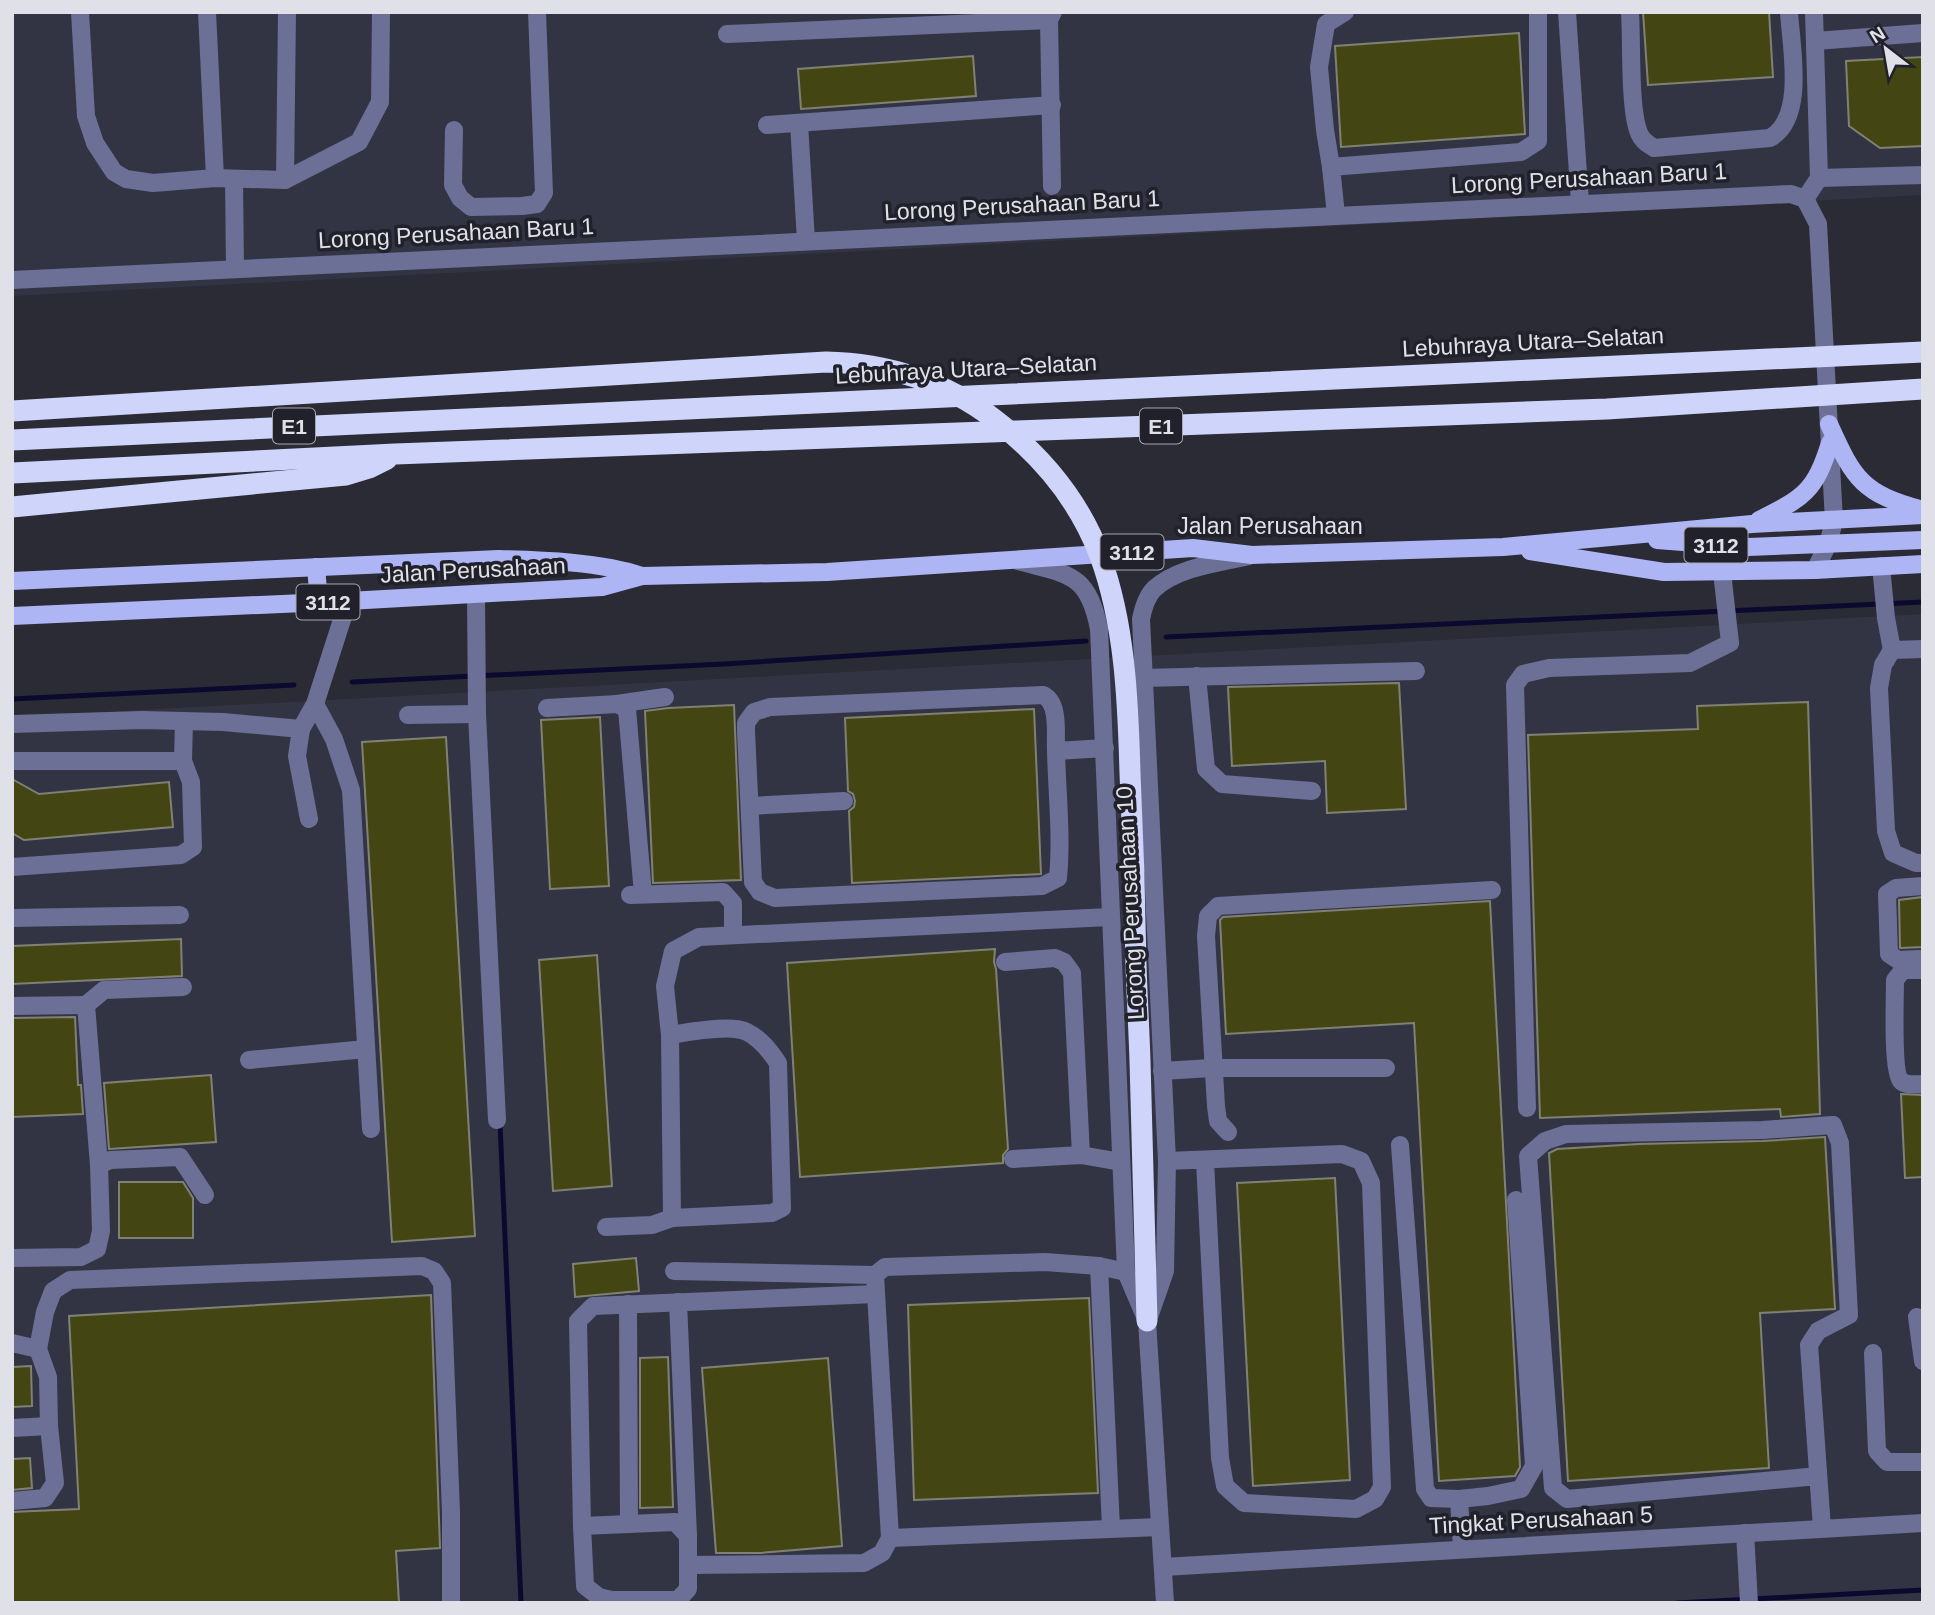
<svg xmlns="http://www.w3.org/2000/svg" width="1935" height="1615" viewBox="0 0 1935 1615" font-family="Helvetica,sans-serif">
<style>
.built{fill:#323443}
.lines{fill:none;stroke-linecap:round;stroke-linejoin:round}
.stream{stroke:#0c092e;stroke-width:5}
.building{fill:#434613;stroke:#808175;stroke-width:2}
.minor{stroke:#6c7096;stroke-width:18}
.major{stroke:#aeb5f4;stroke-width:18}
.highway{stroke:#cfd4fa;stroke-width:21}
.labels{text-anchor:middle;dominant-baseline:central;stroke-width:7;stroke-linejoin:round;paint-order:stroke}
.shield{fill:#20212b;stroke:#a6a7af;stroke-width:2}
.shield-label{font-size:21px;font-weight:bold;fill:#e0e1e8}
.street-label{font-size:23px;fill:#e0e1e8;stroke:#20212b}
</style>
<rect width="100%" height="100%" fill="#2a2b35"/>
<g class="built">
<path d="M12 12H1923V195L12 296Z"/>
<path d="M1923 614V1603H12V717Z"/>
</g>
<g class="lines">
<g class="stream">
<path d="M1166 637 1923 602"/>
<path d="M352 682 724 664 1086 641"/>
<path d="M12 699 294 685"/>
<path d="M500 1123 521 1603"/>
<path d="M1677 1603 1923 1590"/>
</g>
</g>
<g class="building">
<path d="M1643 12H1769L1773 77 1648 85Z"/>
<path d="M1519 33 1525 134 1341 147 1335 46Z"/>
<path d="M973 56 976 96 801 109 798 69Z"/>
<path d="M1923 57V146L1880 148 1849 126 1846 61Z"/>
<path d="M1399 683 1406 809 1327 813 1325 761 1232 766 1228 687Z"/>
<path d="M1808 702 1820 1114 1781 1117 1780 1109 1540 1118 1528 735 1698 729 1697 706Z"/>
<path d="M734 705 741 880 653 883 645 711 668 708Z"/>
<path d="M1034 709 1041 874 852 883 849 811 854 807 855 801 853 794 848 791 845 718Z"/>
<path d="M600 717 609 886 550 889 541 720Z"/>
<path d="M446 737 475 1236 392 1242 362 742Z"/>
<path d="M12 779 39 794 169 782 173 827 24 840 12 833Z"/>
<path d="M1923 897V947L1900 948 1899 900Z"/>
<path d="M1490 901 1520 1467 1515 1476 1439 1481 1414 1023 1226 1034 1220 920 1223 917Z"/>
<path d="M181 939 182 976 12 984V946Z"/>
<path d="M995 949 994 962 996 969 1008 1149 1003 1155V1163L800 1177 787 963Z"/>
<path d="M597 955 612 1186 553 1191 539 960Z"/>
<path d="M75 1017 78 1085H81L83 1114 12 1117V1018Z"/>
<path d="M211 1075 216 1142 109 1149 104 1083Z"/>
<path d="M1901 1094 1923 1095V1177L1905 1178Z"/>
<path d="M1825 1137 1835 1309 1760 1313 1769 1468 1568 1481 1549 1153 1557 1149 1639 1144 1763 1141Z"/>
<path d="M1335 1178 1350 1480 1253 1486 1237 1183Z"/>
<path d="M119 1182H183L193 1198V1238H119Z"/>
<path d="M636 1258 639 1291 575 1297 573 1264Z"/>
<path d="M431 1295 440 1548 396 1551 399 1603H12V1512L79 1509 69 1316Z"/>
<path d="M1089 1298 1098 1493 914 1500 908 1305Z"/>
<path d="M668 1357 673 1507 640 1508V1358Z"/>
<path d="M828 1358 842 1546 760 1553H716L702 1368Z"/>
<path d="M31 1366 32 1406 12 1407V1367Z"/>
<path d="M30 1458 32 1488 12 1490V1459Z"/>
</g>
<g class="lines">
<g class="minor">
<path d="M80 12 86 116 95 143 114 172 126 179 153 183 215 178 285 180 359 142 380 102 381 12"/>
<path d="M207 12 215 178"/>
<path d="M1567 12 1580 203"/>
<path d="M1630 12C1632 41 1629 109 1639 133 1642 141 1648 144 1654 148L1770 138C1806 118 1791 47 1789 12"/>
<path d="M727 34 1049 20"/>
<path d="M1815 41 1923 33"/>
<path d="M799 123 806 241"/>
<path d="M767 125 1052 105"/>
<path d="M454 130 453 185 460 198 471 207 522 206 537 204 544 193 537 12"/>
<path d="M1331 167 1325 130 1319 67 1326 24 1345 12"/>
<path d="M1819 178 1923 175"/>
<path d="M234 179 235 269"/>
<path d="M285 180 287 12"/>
<path d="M1052 186 1049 20 1053 12"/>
<path d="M1805 199 1819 178 1814 12"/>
<path d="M1336 215 1331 167 1521 152 1538 141V12"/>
<path d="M12 280 1791 194 1805 199 1818 224 1834 521 1828 544 1815 570"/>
<path d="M1018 561C1068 575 1088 572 1099 629L1126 1272 1147 1321 1165 1603"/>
<path d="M1881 566 1886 618 1892 650 1923 649"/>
<path d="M476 594 477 714 497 1120"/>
<path d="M1892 650 1883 665 1879 688 1886 831 1893 853 1916 863H1923"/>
<path d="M1197 676 1206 769 1222 784 1312 791"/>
<path d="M1143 678 1416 671"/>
<path d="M315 704 334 739 351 790 371 1129"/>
<path d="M617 704 665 697"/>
<path d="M547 708 617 704 627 709 643 894"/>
<path d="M408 715 477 714"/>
<path d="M12 724 142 720 223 722 301 729 315 704 348 601"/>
<path d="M301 729 297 756 309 819"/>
<path d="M1056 751C1057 794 1062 836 1058 878L1042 886 775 898 760 892 753 882 746 731V723L754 712 770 707 1043 695C1060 703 1055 734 1056 751L1105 748"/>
<path d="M12 761H183"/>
<path d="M750 806 844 801"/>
<path d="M12 867 181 855 193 847 191 782 183 761 184 721"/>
<path d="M630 895 723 892 733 903V935"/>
<path d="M12 918 180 915"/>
<path d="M1919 959 1898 960 1889 954 1887 894 1896 888 1923 886"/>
<path d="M1005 962 1055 958 1064 962 1072 973 1081 1155"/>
<path d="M1923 970H1903L1895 980C1895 996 1892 1072 1901 1081 1907 1086 1916 1084 1923 1084"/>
<path d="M12 1006 86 1005"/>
<path d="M249 1060 366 1049"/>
<path d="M1162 1071 1212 1068H1386"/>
<path d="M1527 1108 1515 685 1523 674 1549 668 1690 663 1730 643 1722 572"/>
<path d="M1228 1132 1218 1121 1216 1106 1206 936 1208 916 1218 906 1492 890"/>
<path d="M1400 1145 1425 1489 1431 1498 1459 1499"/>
<path d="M1013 1159 1081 1155 1121 1162"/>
<path d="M1167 1161 1342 1154 1361 1161 1371 1183 1382 1487 1375 1499 1356 1509 1244 1503 1225 1486 1220 1458 1205 1161"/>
<path d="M99 1165 86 1005 104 990 183 987"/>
<path d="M672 1218 772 1213 782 1208 778 1063C770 1051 761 1039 747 1032 732 1024 687 1032 670 1035L665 986 673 951 699 937 1110 917"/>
<path d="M606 1227 652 1225 672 1218 670 1035"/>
<path d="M12 1258 81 1257 97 1249 101 1231 99 1165 110 1160 180 1157 205 1195"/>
<path d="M1099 1266 1111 1528"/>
<path d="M674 1271 875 1275"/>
<path d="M678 1302 688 1536"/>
<path d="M628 1304 629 1524"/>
<path d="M1150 1314 1165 1271 1167 1161 1141 619C1143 609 1146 597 1154 589 1178 567 1219 563 1249 556"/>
<path d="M1917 1317 1923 1361"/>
<path d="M12 1343 38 1349 48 1377 49 1426 55 1483 45 1498 12 1501"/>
<path d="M38 1349 45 1312 53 1291 70 1280 422 1266 434 1271 442 1283 451 1512V1603"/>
<path d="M1873 1353 1877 1451 1887 1462H1923"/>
<path d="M12 1428 49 1426"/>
<path d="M1818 1476 1567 1499 1553 1488 1528 1156 1545 1141 1566 1134 1762 1130 1833 1125 1840 1143 1849 1315 1818 1331 1809 1345 1822 1528"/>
<path d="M582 1526 675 1522 688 1536V1565L864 1563 882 1553 890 1538 875 1275 885 1267 1045 1262 1099 1266 1126 1272"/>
<path d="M1745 1533 1749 1603"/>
<path d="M890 1538 1160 1527"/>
<path d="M1462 1549 1459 1499 1488 1496 1521 1489 1534 1466 1516 1200"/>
<path d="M688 1565V1589L678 1600H612L599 1597 585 1586 582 1526 578 1321 593 1306 876 1294"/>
<path d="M1163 1567 1923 1523"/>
</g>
<g class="major">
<path d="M1829 424C1854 480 1863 494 1923 510"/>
<path d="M1759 520C1803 498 1815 492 1830 443"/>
<path d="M1657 540 1748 547 1923 540"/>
<path d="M1530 551 1664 572 1815 570 1923 564"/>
<path d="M316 567 319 602"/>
<path d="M12 581 499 559C542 560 602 562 642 576"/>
<path d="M12 616 348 601 602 587 642 576 827 572 1193 548 1252 555 1503 547 1752 524 1923 515"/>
</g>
<g class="highway">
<path d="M12 411 826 362C887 363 946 382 994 419 1041 455 1079 500 1100 556 1125 624 1128 700 1130 773 1133 837 1135 901 1136 965 1137 997 1139 1029 1140 1061 1143 1147 1145 1234 1147 1321"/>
<path d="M12 440 1923 352"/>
<path d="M12 473 395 454 1607 409 1923 389"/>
<path d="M12 507 346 475 369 468 387 459"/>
</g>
</g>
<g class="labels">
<g class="shield">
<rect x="273" y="408.5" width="42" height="35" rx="5"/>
<rect x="1140" y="408.5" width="42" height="35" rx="5"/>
<rect x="1684.5" y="527.5" width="63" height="35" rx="5"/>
<rect x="1100.5" y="534.5" width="63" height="35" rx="5"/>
<rect x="296.5" y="584.5" width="63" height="35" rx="5"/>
</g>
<g class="shield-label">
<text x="294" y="426">E1</text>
<text x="1161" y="426">E1</text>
<text x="1716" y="545">3112</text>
<text x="1132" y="552">3112</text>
<text x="328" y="602">3112</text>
</g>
<g class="street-label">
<text transform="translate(1589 178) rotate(-3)">Lorong Perusahaan Baru 1</text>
<text transform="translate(1022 205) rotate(-3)">Lorong Perusahaan Baru 1</text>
<text transform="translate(456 233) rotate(-3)">Lorong Perusahaan Baru 1</text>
<text transform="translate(1533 342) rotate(-3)">Lebuhraya Utara–Selatan</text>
<text transform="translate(966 369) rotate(-3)">Lebuhraya Utara–Selatan</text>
<text x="1270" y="526">Jalan Perusahaan</text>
<text transform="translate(473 570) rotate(-3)">Jalan Perusahaan</text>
<text transform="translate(1130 903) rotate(-93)">Lorong Perusahaan 10</text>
<text transform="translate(1541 1520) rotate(-3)">Tingkat Perusahaan 5</text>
</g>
</g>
<rect width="1935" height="1615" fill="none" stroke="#e0e1e8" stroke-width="28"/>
<g transform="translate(1886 49) rotate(329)" stroke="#20212b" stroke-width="5" paint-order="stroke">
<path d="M0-5L12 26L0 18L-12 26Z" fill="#e0e1e8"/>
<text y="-10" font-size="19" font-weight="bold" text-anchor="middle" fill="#e0e1e8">N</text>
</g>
</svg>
